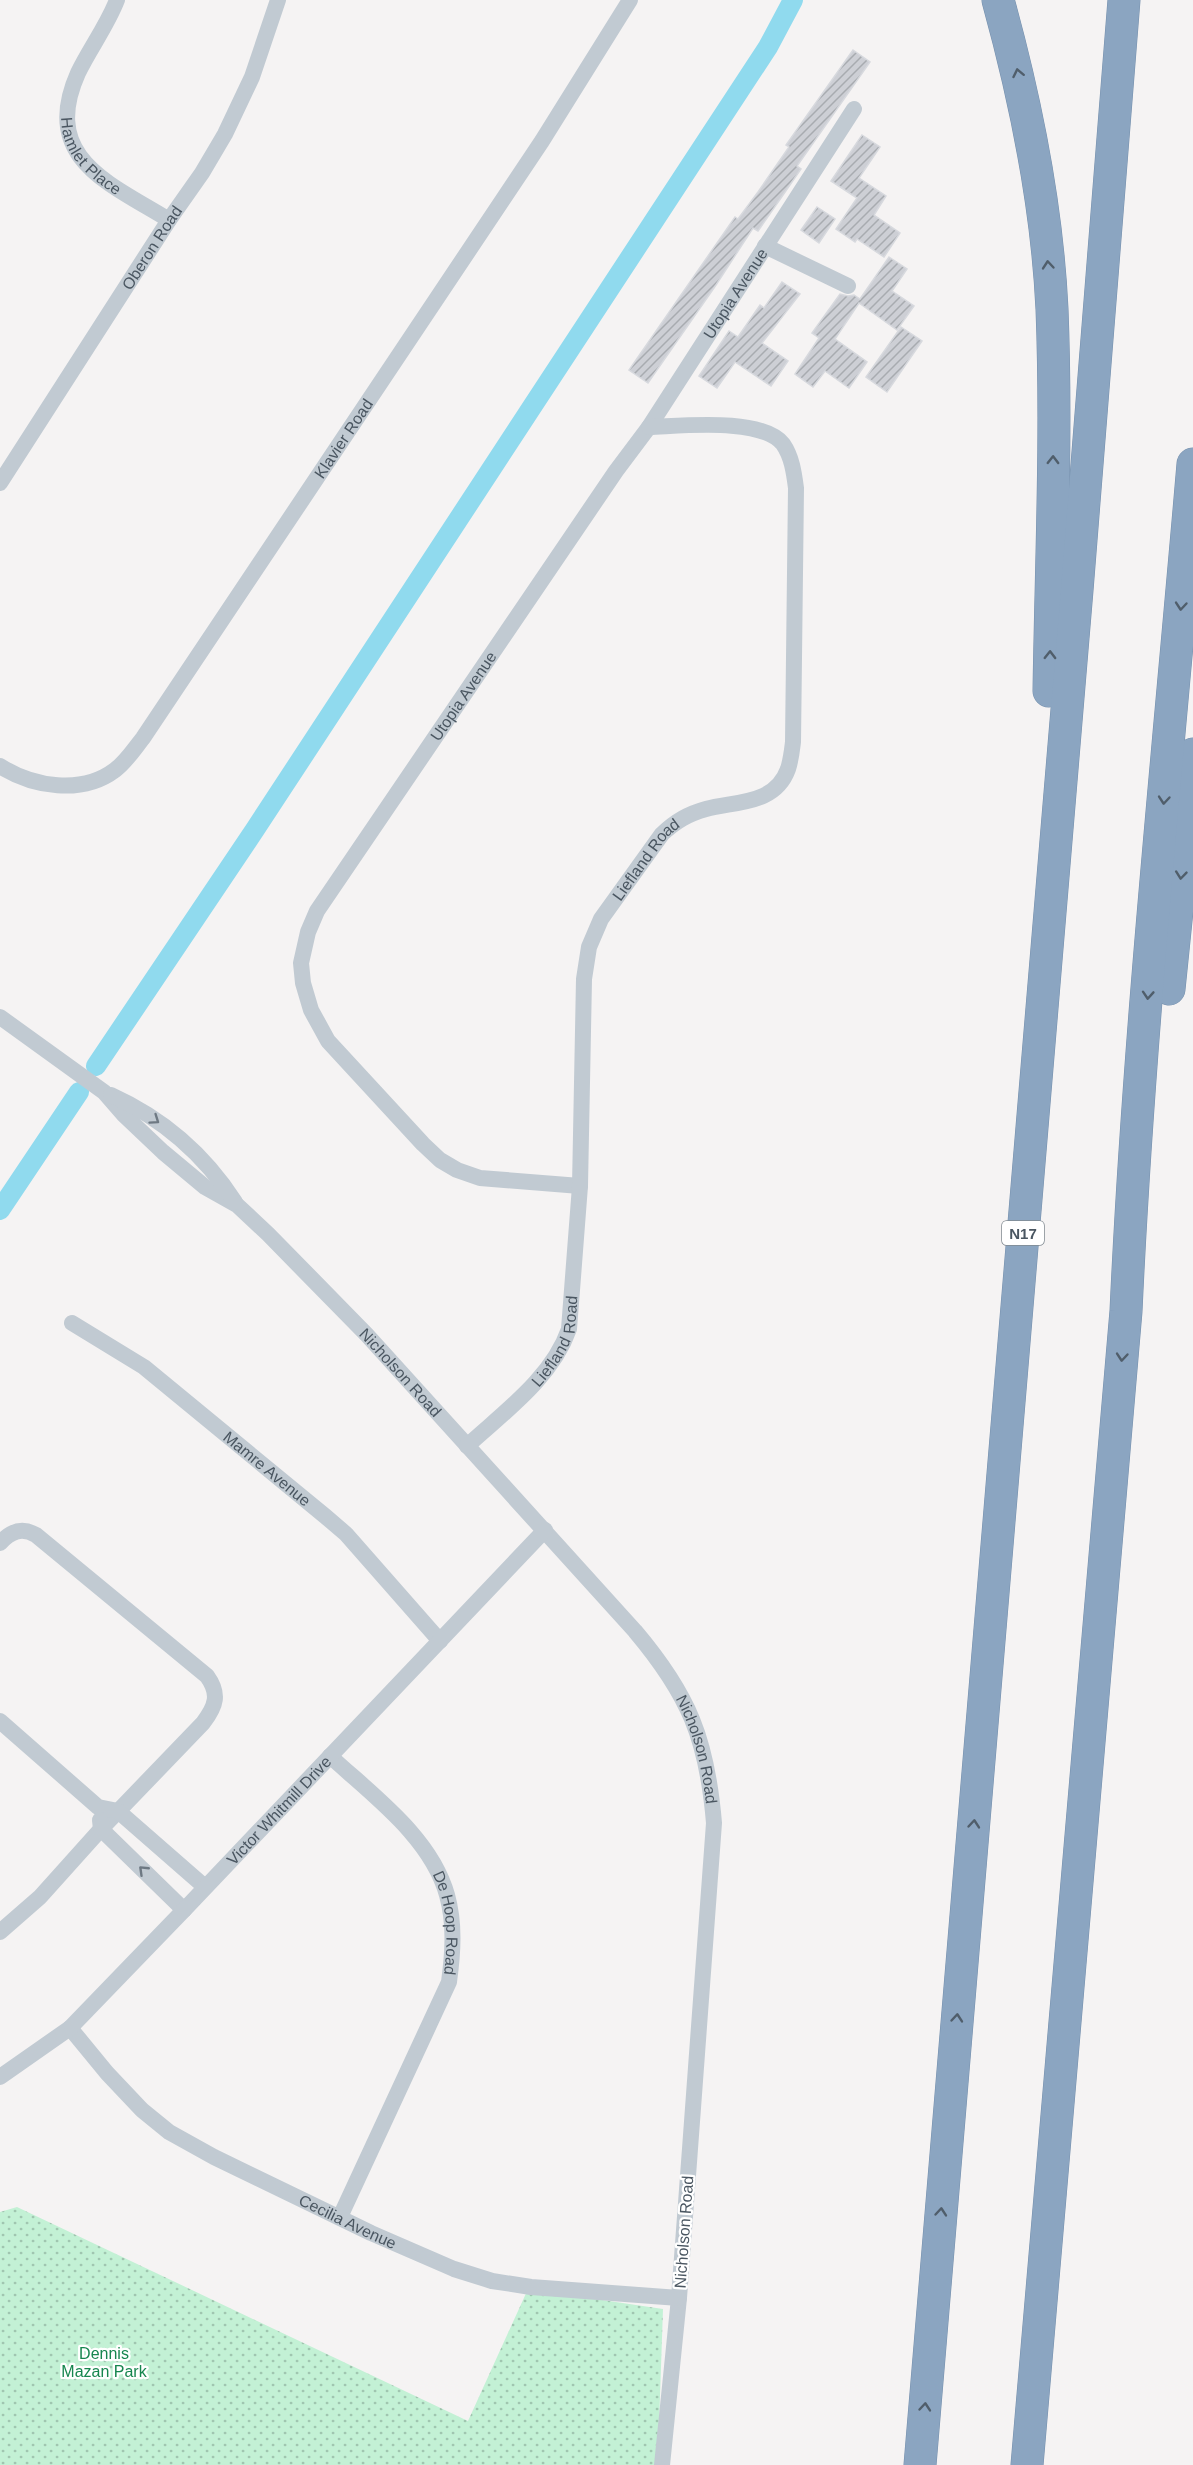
<svg xmlns="http://www.w3.org/2000/svg" width="1193" height="2465" viewBox="0 0 1193 2465" font-family="Helvetica,sans-serif">
<style>
.grass{fill:url(#grass-dots)}
.lines{fill:none;stroke-linecap:round;stroke-linejoin:round}
.canal{stroke:#90daee;stroke-width:20}
.building{fill:url(#building-hatch);stroke:#d7d9de;stroke-width:1.5}
.highway-casing{stroke:#7690ad;stroke-width:33}
.street{stroke:#c1cad2;stroke-width:16}
.highway{stroke:#8ba5c1;stroke-width:32}
.oneway{stroke:#505e6b}
.oneway2{stroke:#6e7983}
.labels{text-anchor:middle;dominant-baseline:central;stroke-width:4.5;stroke-linejoin:round;paint-order:stroke}
.shield{fill:#fff;stroke:#808990;stroke-width:1.5}
.shield-label{font-size:15px;font-weight:bold;fill:#4a5661}
.street-label{font-size:16px;fill:#4a5661;stroke:#fff}
.park-label{font-size:16px;fill:#17864f;stroke:#fff}
</style>
<defs>
<pattern id="grass-dots" width="8" height="8" patternUnits="userSpaceOnUse" patternTransform="scale(1.5)"><rect width="8" height="8" fill="#c3f1d5"/><path d="M2 2h.1M6 6h.1" fill="none" stroke="#a0c6b0" stroke-width="1.8" stroke-linecap="round"/></pattern>
<pattern id="building-hatch" width="6" height="6" patternUnits="userSpaceOnUse" patternTransform="scale(1.5)"><rect width="6" height="6" fill="#cdcfd5"/><path d="M-1 1l2-2M0 6l6-6M5 7l2-2" fill="none" stroke="#a8abb0"/></pattern>
</defs>
<rect width="100%" height="100%" fill="#f5f3f3"/>
<path class="grass" d="M17 2207 468 2421 528 2289 663 2309 658 2454 655 2465H0V2212Z"/>
<g class="lines">
<g class="canal">
<path d="M96 1066 256 828 768 47 793 0"/>
<path d="M0 1210 79 1092"/>
</g>
</g>
<g class="building">
<path d="M853 50 870 62 797 166 801 169 783 195 758 231 753 228 716 285 648 383 629 370 735 217 738 219 758 192 789 147 786 145Z"/>
<path d="M862 135 880 147 859 178 886 196 874 215 900 233 884 257 857 239 855 242 836 229 857 198 831 181Z"/>
<path d="M817 207 835 219 819 243 801 230Z"/>
<path d="M889 257 907 269 892 291 914 306 897 330 859 303 835 339 867 362 849 388 825 371 813 387 795 374 819 338 812 333 840 294 848 296 854 295 860 299Z"/>
<path d="M782 282 800 294 762 343 788 361 771 386 735 362 717 388 699 376 729 331 738 337 760 305 764 308Z"/>
<path d="M901 327 922 341 887 392 866 377Z"/>
</g>
<g class="lines">
<defs>
<g id="highway">
<path d="M998 0C1026 101 1047 204 1052 309 1057 436 1051 564 1049 691"/>
<path d="M1169 989 1193 754"/>
<path d="M920 2465 1077 590 1124 0"/>
<path d="M1027 2465 1126 1311C1139 1028 1169 746 1193 464"/>
</g>
</defs>
<use href="#highway" class="highway-casing"/>
<g class="street">
<path id="s1" d="M117 0C107 26 90 48 78 73 40 158 109 183 169 220"/>
<path d="M765 246 848 286"/>
<path id="s2" d="M0 483 169 220 202 173 225 134 252 77 278 0"/>
<path id="s3" d="M0 766C33 787 82 795 115 770 126 762 135 748 143 738L542 141 630 0"/>
<path id="s4" d="M0 1017 104 1092 124 1115 163 1152 205 1187 237 1205 268 1234 367 1335 635 1631C689 1695 707 1739 714 1823L679 2298 662 2465"/>
<path d="M111 1095C164 1119 204 1154 235 1202"/>
<path id="s5" d="M580 1186 480 1178 457 1170 440 1160 423 1144 328 1041 311 1010 303 983 301 963 308 932 317 911 616 471 649 427 854 109"/>
<path id="s6" d="M72 1323 144 1367 325 1516 346 1534 440 1641"/>
<path id="s7" d="M467 1446C504 1412 552 1378 569 1329L580 1186 584 979 589 947 601 919 662 834C676 821 688 814 706 809 736 801 775 805 788 769 791 760 792 750 793 742L796 488C794 473 792 457 783 444 761 417 682 426 649 427"/>
<path d="M0 1543C11 1531 22 1527 36 1535L207 1676C220 1694 216 1706 203 1723L101 1829 40 1897 0 1932"/>
<path d="M0 1721 98 1807 118 1811 205 1887"/>
<path id="s8" d="M330 1756C372 1795 431 1837 447 1895 455 1924 453 1952 449 1982L340 2217"/>
<path d="M100 1820 101 1829 184 1910"/>
<path id="s9" d="M70 2028 107 2073 142 2110 169 2132 214 2157 371 2233 454 2269 492 2281 531 2287 679 2298"/>
<path id="s10" d="M0 2077 70 2028 184 1910 545 1530"/>
</g>
<use href="#highway" class="highway"/>
</g>
<defs><path id="oneway-chevron" d="M-2-3.5L2.5 0L-2 3.5" fill="none" stroke-width="1.6" stroke-linecap="round" stroke-linejoin="round" transform="scale(1.5)"/></defs>
<g class="oneway">
<use href="#oneway-chevron" transform="translate(1018 73) rotate(-102)"/>
<use href="#oneway-chevron" transform="translate(1048 265) rotate(-95)"/>
<use href="#oneway-chevron" transform="translate(1053 460) rotate(-89)"/>
<use href="#oneway-chevron" transform="translate(1181 606) rotate(95)"/>
<use href="#oneway-chevron" transform="translate(1050 655) rotate(-89)"/>
<use href="#oneway-chevron" transform="translate(1164 800) rotate(95)"/>
<use href="#oneway-chevron" transform="translate(1181 875) rotate(96)"/>
<use href="#oneway-chevron" transform="translate(1148 995) rotate(94)"/>
<use href="#oneway-chevron" transform="translate(1122 1357) rotate(95)"/>
<use href="#oneway-chevron" transform="translate(974 1824) rotate(-85)"/>
<use href="#oneway-chevron" transform="translate(957 2018) rotate(-85)"/>
<use href="#oneway-chevron" transform="translate(941 2212) rotate(-85)"/>
<use href="#oneway-chevron" transform="translate(925 2407) rotate(-85)"/>
</g>
<g class="oneway2">
<use href="#oneway-chevron" transform="translate(155 1120) rotate(35)"/>
<use href="#oneway-chevron" transform="translate(143 1870) rotate(-136)"/>
</g>
<g class="labels">
<rect class="shield" x="1002" y="1221" width="42" height="24" rx="4.5"/>
<g class="shield-label">
<text x="1023" y="1233">N17</text>
</g>
<g class="street-label">
<text stroke="none"><textPath href="#s1" startOffset="176">Hamlet Place</textPath></text>
<text stroke="none"><textPath href="#s2" startOffset="280">Oberon Road</textPath></text>
<text stroke="none"><textPath href="#s5" startOffset="1192">Utopia Avenue</textPath></text>
<text stroke="none"><textPath href="#s3" startOffset="525">Klavier Road</textPath></text>
<text stroke="none"><textPath href="#s5" startOffset="706">Utopia Avenue</textPath></text>
<text stroke="none"><textPath href="#s7" startOffset="645">Liefland Road</textPath></text>
<text stroke="none"><textPath href="#s7" startOffset="141">Liefland Road</textPath></text>
<text stroke="none"><textPath href="#s4" startOffset="538">Nicholson Road</textPath></text>
<text stroke="none"><textPath href="#s6" startOffset="244">Mamre Avenue</textPath></text>
<text stroke="none"><textPath href="#s4" startOffset="1023">Nicholson Road</textPath></text>
<text stroke="none"><textPath href="#s10" startOffset="387">Victor Whitmill Drive</textPath></text>
<text stroke="none"><textPath href="#s8" startOffset="212">De Hoop Road</textPath></text>
<text stroke="none"><textPath href="#s9" startOffset="344">Cecilia Avenue</textPath></text>
<text transform="translate(684 2232) rotate(-86)">Nicholson Road</text>
</g>
<g class="park-label">
<text x="104" y="2353">Dennis<tspan x="104" dy="18">Mazan Park</tspan></text>
</g>
</g>
</svg>
